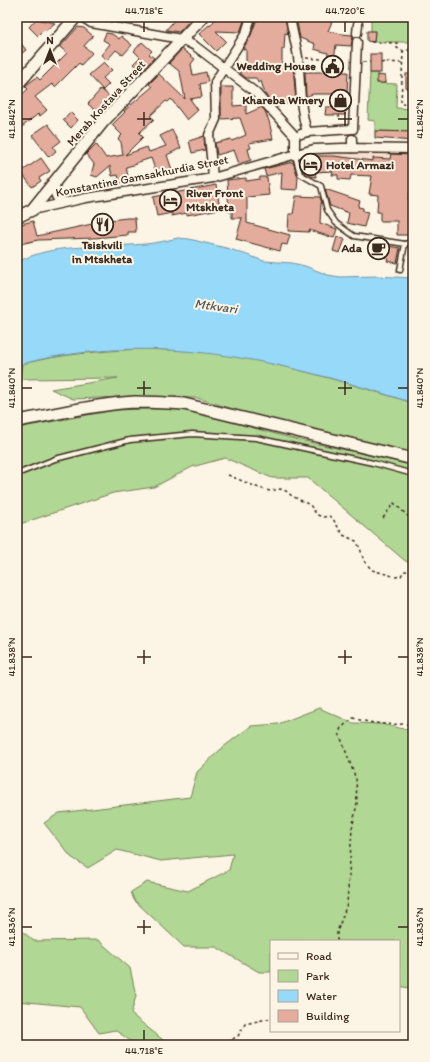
<svg xmlns="http://www.w3.org/2000/svg" width="430" height="1062" viewBox="0 0 430 1062" font-family="Itim,sans-serif">
<style>
.built{fill:#f5dfcf}
.green{fill:#b0d793;stroke:#768058}
.water{fill:#97d9f9;stroke:#7293a1}
.building{fill:#e4ac9c;stroke:#3b2a1e}
.lines{fill:none;stroke-linecap:round;stroke-linejoin:round}
.lane-casing{stroke:#3b2a1e;stroke-width:7}
.street-casing{stroke:#3b2a1e;stroke-width:11}
.secondary-casing{stroke:#3b2a1e;stroke-width:14}
.path{stroke:#3b2a1e;stroke-width:1.5;stroke-dasharray:3 3;stroke-linecap:butt}
.lane{stroke:#fcf5e5;stroke-width:4}
.street{stroke:#fcf5e5;stroke-width:8}
.secondary{stroke:#fcf5e5;stroke-width:11}
.ticks{fill:none;stroke:#3b2a1e;stroke-width:1.5}
.labels{text-anchor:middle;dominant-baseline:central;stroke-width:4;stroke-linejoin:round;paint-order:stroke}
.poi-label{font-size:12px;font-weight:bold;fill:#3b2a1e;stroke:#fcf5e5;text-anchor:end}
.street-label{font-size:12px;fill:#3b2a1e;stroke:#fcf5e5}
.water-label{font-size:13px;font-style:italic;fill:#525655;stroke:#fcf5e5}
.neatline{fill:none;stroke:#3b2a1e;stroke-width:1.5}
.ticks-label{font-size:10px;text-anchor:middle;fill:#3b2a1e}
</style>
<rect width="100%" height="100%" fill="#fcf5e5"/>
<filter id="ink" filterUnits="userSpaceOnUse"><feTurbulence type="fractalNoise" baseFrequency=".025" numOctaves="2"/><feDisplacementMap in="SourceGraphic" scale="8" xChannelSelector="R" yChannelSelector="G"/><feConvolveMatrix kernelMatrix="1 2 1 2 8 2 1 2 1" color-interpolation-filters="sRGB"/></filter>
<g filter="url(#ink)">
<path class="built" d="M333 150 413 153V155L390 159 374 158 373 161 313 157 312 152Z"/>
<g class="green">
<path d="M371 17H413V42H374L375 32 371 31Z"/>
<path d="M370 73H377V83L397 84 396 108 413 109V132L375 131V121L368 120Z"/>
<path d="M142 349C165 350 189 350 212 353 281 362 347 383 413 403V454L282 424 197 398 125 397 73 399 51 389 118 378 20 379 22 364C62 354 101 351 142 349Z"/>
<path d="M179 408 291 438 413 465V565L404 560 308 478H272L225 458 192 467 154 487 113 493 17 525V428L115 410Z"/>
<path d="M319 708 353 723 381 724 413 731V989L399 986V941H271V972H259L216 947H184L134 900 131 892 147 882 188 891 229 870 233 854 161 861 117 850 88 868 71 857 44 823 59 813 190 797 197 772 222 748 251 726 278 724Z"/>
<path d="M17 927 34 941 98 940 130 968 136 996 131 1014 163 1040 166 1045H136L115 1030 99 1033 80 1007 17 1001Z"/>
</g>
<path class="water" d="M178 238 189 239 230 249 264 261 292 263 305 266 328 275 340 277 377 276 413 278V403C307 369 201 340 88 352 65 355 39 358 17 366V262C50 246 75 248 111 246 127 245 144 245 160 242 166 241 172 239 178 238Z"/>
<g class="building">
<path d="M177 17H193L179 32 166 30Z"/>
<path d="M217 17H239V18H245L240 32 216 31 226 41 216 51 199 34 209 25 210 26Z"/>
<path d="M257 17H285L288 34 285 33 284 49H282V66L293 65 296 101 276 107 265 94 261 81 258 83 256 78H246L240 73V64H246V50L243 49 251 35 257 19Z"/>
<path d="M296 17H334L328 31 342 34 352 35 353 37 351 46 336 45 334 61H338L337 72H348L347 93H345V115H325L326 107H334L335 94H313L306 97 305 72H327L328 53 314 49 315 44 300 38Z"/>
<path d="M36 19 55 23 45 31 44 30 38 36 29 27Z"/>
<path d="M78 27 84 28 93 36 84 46 92 53 81 65 79 63 55 87 52 84 35 97 47 110 40 116 38 114 17 131V99L28 89 25 86 37 77 40 80 67 53 60 47Z"/>
<path d="M367 31H375L374 42 367 41Z"/>
<path d="M106 33 112 34 119 39 121 36 132 45 123 55 116 50 107 60 101 55 110 44 103 40Z"/>
<path d="M17 38 26 50 17 57Z"/>
<path d="M142 42 152 51 149 54 154 58 141 72 133 64 140 57 134 51Z"/>
<path d="M182 49 195 59 191 64 193 75 206 72 208 82 200 84 202 97 190 99 198 110 187 120 171 99 168 102 166 101 150 116 154 119 139 133 143 137 125 155 147 147 149 152 166 146 160 136 172 130 181 148 167 155 172 170 157 175 151 158 136 163 137 164 126 167 129 181 120 183 118 175 112 176 110 166 97 177 91 175 94 164 86 154 96 144 106 158 123 155 121 142 118 139 122 135 112 125 125 112 124 111 152 87 149 84 159 74 185 99 180 72 169 63Z"/>
<rect x="370" y="54" width="11" height="19"/>
<path d="M104 62 112 70 103 78 109 84 103 90 89 75Z"/>
<rect x="406" y="74" width="7" height="14"/>
<path d="M377 75 385 76V83H377Z"/>
<path d="M221 87H233V106L246 105V114L262 107 265 111 269 121 273 139 249 143 251 148 248 149 251 160 239 164 234 150 217 155 215 143 231 139 232 141 246 135 240 118 221 119Z"/>
<path d="M101 89 113 100 99 114 88 104Z"/>
<path d="M70 112 78 120 71 128 63 120Z"/>
<path d="M48 124 61 141 53 147 56 151 49 157 32 135Z"/>
<path d="M375 131 413 132V141L375 138Z"/>
<path d="M204 136 205 150 192 153 189 141Z"/>
<path d="M391 154 413 155V181L408 199H413V235H397V221H380V212H377L378 195 369 194 372 176 351 175 350 180 338 179V175H332L333 171 315 172 316 177 311 176 303 172 300 160 317 156H334L373 161V158L390 159Z"/>
<path d="M41 158 50 171 39 178 41 181 32 187 21 172Z"/>
<path d="M293 162 298 177 297 190 281 189 282 172 266 176 264 169Z"/>
<path d="M260 177H267L269 195 247 197V223L290 235 287 245 282 244 280 251 236 239 242 218H232V211L229 212 227 180 246 178V181L260 179Z"/>
<path d="M216 185 220 209 187 215V213L172 216V213L157 216 153 197Z"/>
<path d="M325 189 360 201 358 207 363 208V211L368 212 364 227 347 223 349 213 330 206Z"/>
<path d="M296 196 320 197 322 203H321L320 223 337 229 334 238 309 230V232L288 231 289 214H293Z"/>
<path d="M127 218H135L136 232H128V235L94 238 38 240 20 244 17 231V225L33 221 37 236 92 224V222Z"/>
<path d="M337 237 345 239 340 253 333 251Z"/>
<path d="M375 244 400 248 397 263 387 261 388 258 373 255Z"/>
</g>
<g class="lines">
<defs>
<g id="lane">
<path d="M295 155 300 174 321 186 327 210 336 223 354 236 405 244 413 241"/>
<path d="M400 270 405 244"/>
<path d="M17 474 55 459 130 440 192 434 256 438 373 463 413 474"/>
</g>
<g id="street">
<path d="M82 17 91 23 181 39 195 46 255 92 295 136V155"/>
<path d="M290 17C292 30 296 44 298 57 301 83 299 107 307 132"/>
<path d="M357 33 358 24"/>
<path d="M301 134 307 132 353 129 357 42"/>
<path d="M352 148V139"/>
<path d="M213 178 209 135 216 119 215 82 246 33 251 17"/>
<path d="M56 182C54 192 54 201 66 202"/>
<path d="M32 210 86 198 213 178 314 149 343 148 413 149"/>
</g>
<g id="secondary">
<path d="M17 85 76 17"/>
<path d="M17 217 32 210 102 123 203 17"/>
<path d="M17 421C56 414 96 404 135 402 152 402 168 403 184 404L413 459"/>
</g>
</defs>
<use href="#lane" class="lane-casing"/>
<use href="#street" class="street-casing"/>
<use href="#secondary" class="secondary-casing"/>
<g class="path">
<path d="M371 42 397 43V48L403 51 413 49"/>
<path d="M403 51 401 104 413 105"/>
<path d="M306 58 348 61"/>
<path d="M363 62H370"/>
<path d="M381 63 385 62 403 63"/>
<path d="M339 118V115"/>
<path d="M228 475 259 488 270 491 280 489 286 491 292 496 310 505 317 515 324 517 329 516 333 519 343 535 356 541 360 548 364 561 372 570 396 577 401 576 404 571 413 572"/>
<path d="M383 518 394 503 413 521"/>
<path d="M413 527 411 534 413 537"/>
<path d="M337 941V932L347 904 352 829 357 803 356 779 339 733 341 728 353 718C372 724 394 726 413 723"/>
<path d="M222 1045 238 1036 245 1024 271 1018"/>
</g>
<use href="#lane" class="lane"/>
<use href="#street" class="street"/>
<use href="#secondary" class="secondary"/>
</g>
</g>
<path class="ticks" d="M144 22V32M345 22V32M144 112V126M345 112V126M22 119H32M137 119H151M338 119H352M398 119H408M144 381V395M345 381V395M22 388H32M137 388H151M338 388H352M398 388H408M144 650V664M345 650V664M22 657H32M137 657H151M338 657H352M398 657H408M144 920V934M22 927H32M137 927H151M398 927H408M144 1030V1040"/>
<defs>
<symbol id="civic-ring" viewBox="-11 -11 22 22"><circle r="9.5" fill="#fcf5e5" stroke="#3b2a1e" stroke-width="1.5"/><path d="M-.6-6.5H3V-4.5H.6V-3L4-1V1h2V6H-6V1h2V-1L-.6-3ZM-1.2 2.5V6h2.4V2.5Z" fill="#3b2a1e"/></symbol>
<symbol id="shop-ring" viewBox="-11 -11 22 22"><circle r="9.5" fill="#fcf5e5" stroke="#3b2a1e" stroke-width="1.5"/><path d="M-5-2.5h2.3a2.7 3.5 0 0 1 5.4 0H5L5.5 6h-11ZM-1.5-2.5h3a1.5 2.3 0 0 0-3 0Z" fill="#3b2a1e"/></symbol>
<symbol id="hotel-ring" viewBox="-11 -11 22 22"><circle r="9.5" fill="#fcf5e5" stroke="#3b2a1e" stroke-width="1.5"/><path d="M-6-4.5h1.5V1H6V5H4.5V3h-9V5H-6ZM-4 0a1.8 1.8 0 1 1 3.6 0ZM.5 0V-2.5h3Q6-2.5 6 0Z" fill="#3b2a1e"/></symbol>
<symbol id="restaurant-ring" viewBox="-11 -11 22 22"><circle r="9.5" fill="#fcf5e5" stroke="#3b2a1e" stroke-width="1.5"/><path d="M-5-6h1v4h1v-4h1v4h1v-4h1v5L-1.5 .5V6h-2V.5L-5-1ZM5-6V6H3V1.5H1.5Q1.5-4 5-6Z" fill="#3b2a1e"/></symbol>
<symbol id="cafe-ring" viewBox="-11 -11 22 22"><circle r="9.5" fill="#fcf5e5" stroke="#3b2a1e" stroke-width="1.5"/><path d="M-5.5-4.5H6V0H3Q3 3.5 0 3.5H-2.5Q-5.5 3.5-5.5 0ZM3-3.2v2h1.7v-2ZM-6 4.5H4V6H-6Z" fill="#3b2a1e"/></symbol>
</defs>
<g fill-rule="evenodd">
<use href="#civic-ring" x="320" y="54" width="25" height="25"/>
<use href="#shop-ring" x="328" y="88" width="25" height="25"/>
<use href="#hotel-ring" x="298" y="152" width="25" height="25"/>
<use href="#hotel-ring" x="158" y="188" width="25" height="25"/>
<use href="#restaurant-ring" x="90" y="212" width="25" height="25"/>
<use href="#cafe-ring" x="366" y="236" width="25" height="25"/>
</g>
<g class="labels">
<g class="poi-label">
<text x="316" y="66">Wedding House</text>
<text x="324" y="100">Khareba Winery</text>
<text x="326" y="165" text-anchor="start">Hotel Armazi</text>
<text x="186" y="193" text-anchor="start">River Front<tspan x="186" dy="14">Mtskheta</tspan></text>
<text x="102" y="245" text-anchor="middle">Tsiskvili<tspan x="102" dy="14">in Mtskheta</tspan></text>
<text x="362" y="248">Ada</text>
</g>
<g class="street-label">
<text transform="translate(106 103) rotate(-48)">Merab Kostava Street</text>
<text transform="translate(142 176) rotate(-11)">Konstantine Gamsakhurdia Street</text>
</g>
<g class="water-label">
<text transform="translate(216 306) rotate(8)">Mtkvari</text>
</g>
</g>
<rect width="430" height="1062" fill="none" stroke="#fcf5e5" stroke-width="44"/>
<rect x="270" y="940" width="130" height="92" fill="#fcf5e5" stroke="#afa495"/>
<rect x="278" y="953" width="20" height="6" fill="#fcf5e5" stroke="#afa495"/>
<text x="306" y="960" font-size="12" fill="#3b2a1e">Road</text>
<rect x="278" y="970" width="20" height="12" fill="#b0d793" stroke="#afa495"/>
<text x="306" y="980" font-size="12" fill="#3b2a1e">Park</text>
<rect x="278" y="990" width="20" height="12" fill="#97d9f9" stroke="#afa495"/>
<text x="306" y="1000" font-size="12" fill="#3b2a1e">Water</text>
<rect x="278" y="1010" width="20" height="12" fill="#e4ac9c" stroke="#afa495"/>
<text x="306" y="1020" font-size="12" fill="#3b2a1e">Building</text>
<g transform="translate(50 50)" stroke="#fcf5e5" stroke-width="3" paint-order="stroke">
<path d="M0-3L7 15L0 10L-7 15Z" fill="#3b2a1e"/>
<text y="-6" font-size="11" font-weight="bold" text-anchor="middle" fill="#3b2a1e">N</text>
</g>
<rect x="22" y="22" width="386" height="1018" class="neatline"/>
<g class="ticks-label">
<text x="144" y="14">44.718°E</text>
<text x="345" y="14">44.720°E</text>
<text transform="translate(11 119) rotate(-90)" y="4">41.842°N</text>
<text transform="translate(419 119) rotate(-90)" y="4">41.842°N</text>
<text transform="translate(11 388) rotate(-90)" y="4">41.840°N</text>
<text transform="translate(419 388) rotate(-90)" y="4">41.840°N</text>
<text transform="translate(11 657) rotate(-90)" y="4">41.838°N</text>
<text transform="translate(419 657) rotate(-90)" y="4">41.838°N</text>
<text transform="translate(11 927) rotate(-90)" y="4">41.836°N</text>
<text transform="translate(419 927) rotate(-90)" y="4">41.836°N</text>
<text x="144" y="1054">44.718°E</text>
</g>
</svg>
